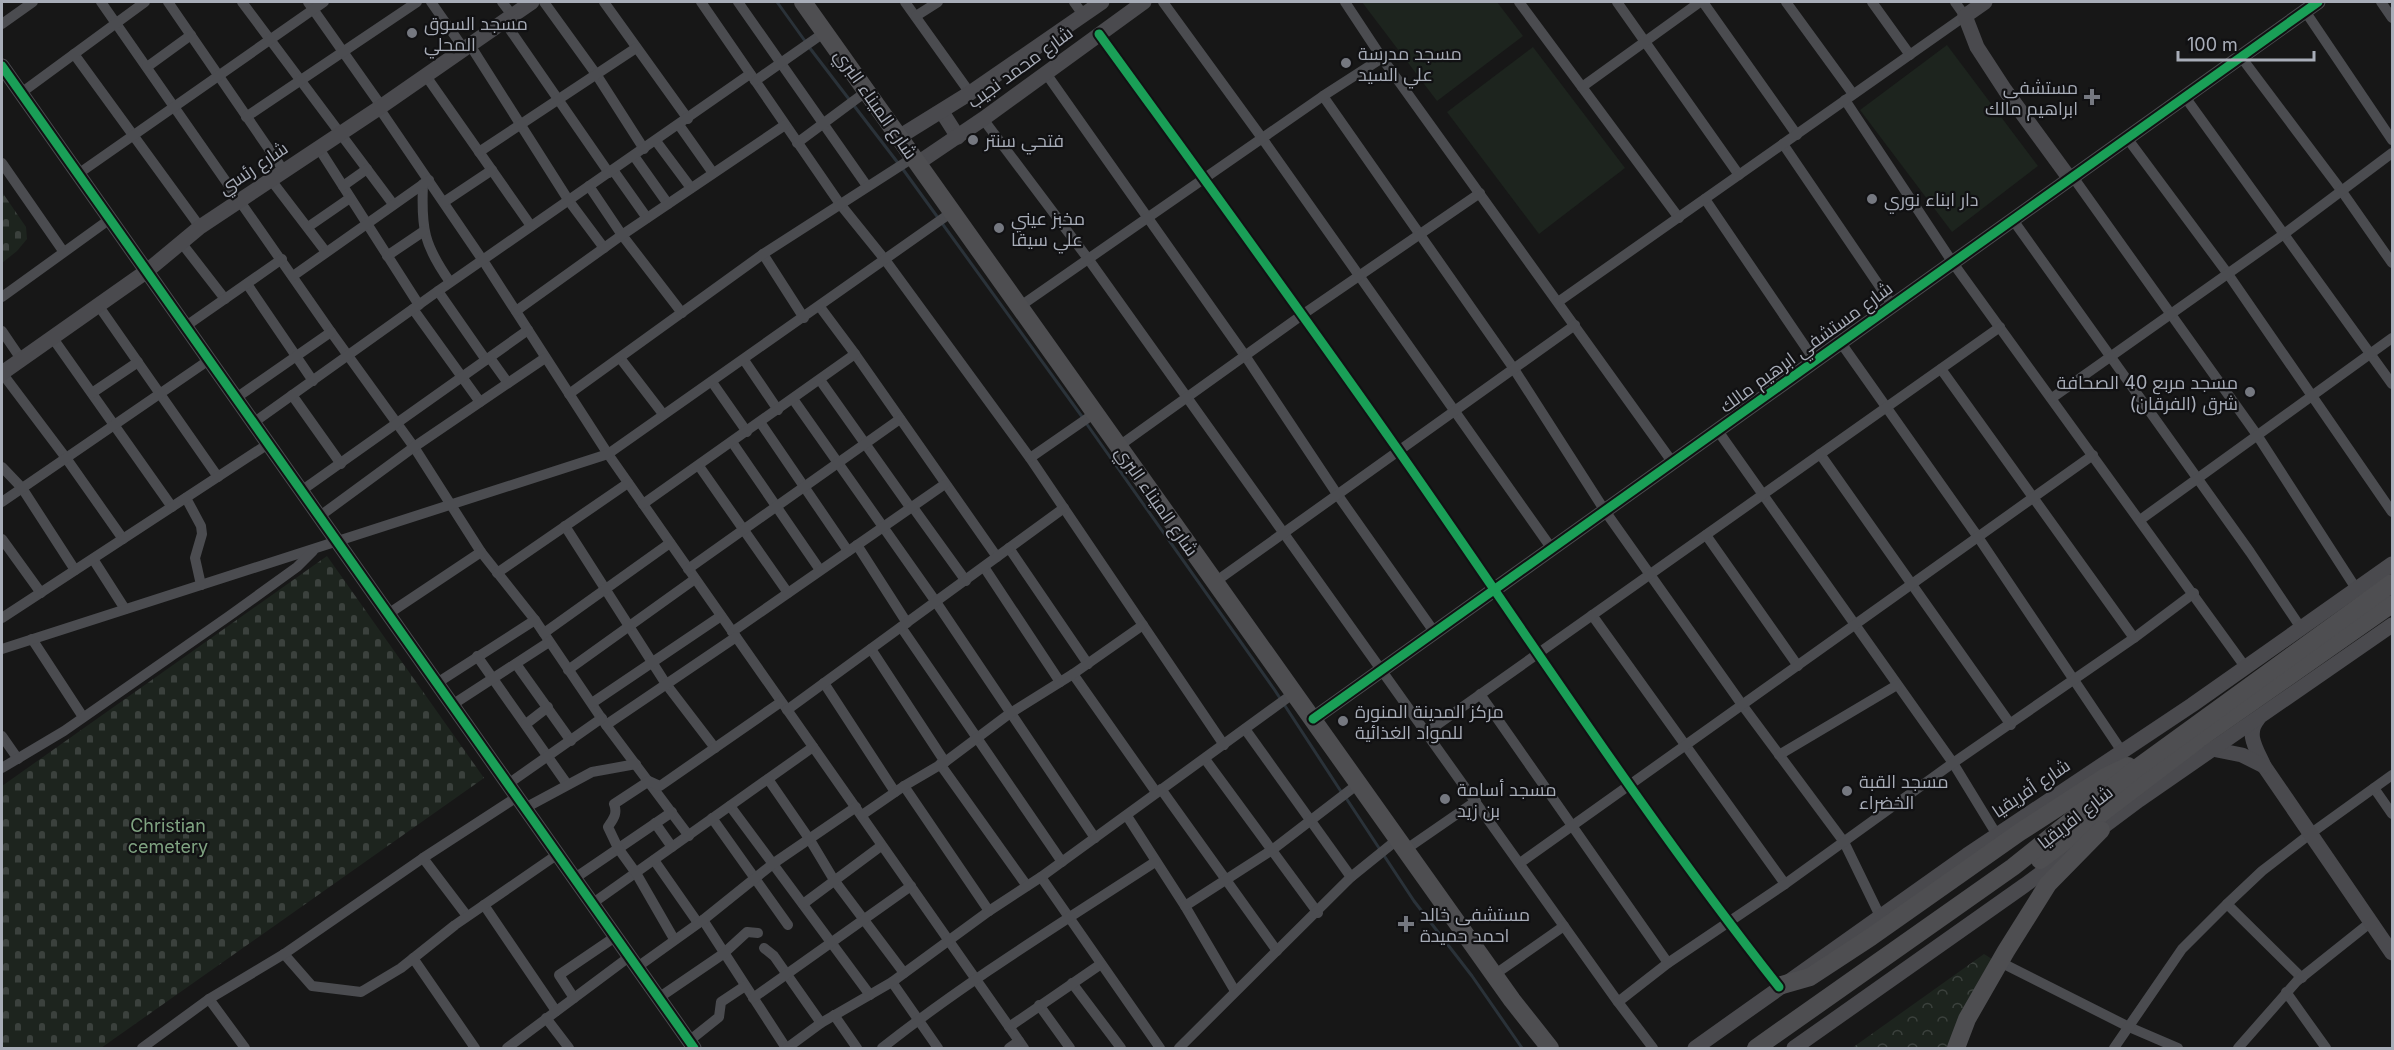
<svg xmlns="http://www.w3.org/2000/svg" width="2394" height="1050" viewBox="0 0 2394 1050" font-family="Inter,Cairo,sans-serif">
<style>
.cemetery{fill:url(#cemetery-stones)}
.park{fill:url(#park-crowns)}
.pitch{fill:#1d241e}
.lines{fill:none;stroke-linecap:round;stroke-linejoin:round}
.stream{stroke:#2a3239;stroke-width:3}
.street{stroke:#4b4c50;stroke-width:10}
.secondary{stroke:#4a4a4e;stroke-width:15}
.highway{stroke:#4e4e51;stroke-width:18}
.cycleway-casing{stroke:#111113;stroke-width:13}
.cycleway{stroke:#1a9f57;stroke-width:9}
.poi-dot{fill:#757880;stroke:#111113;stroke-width:2}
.labels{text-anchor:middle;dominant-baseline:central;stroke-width:4.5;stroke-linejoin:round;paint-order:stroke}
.poi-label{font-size:18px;fill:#a8adb8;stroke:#111113;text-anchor:start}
.street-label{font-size:18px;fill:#a8adb8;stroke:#111113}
.park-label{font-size:18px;fill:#7fa381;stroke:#111113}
</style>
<defs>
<pattern id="cemetery-stones" width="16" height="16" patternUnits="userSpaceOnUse" patternTransform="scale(1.5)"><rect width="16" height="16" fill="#1d241e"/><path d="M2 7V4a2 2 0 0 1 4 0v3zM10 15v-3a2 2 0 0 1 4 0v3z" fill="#3b413d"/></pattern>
<pattern id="park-crowns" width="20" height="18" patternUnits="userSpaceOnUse" patternTransform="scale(1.5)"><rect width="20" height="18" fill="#1d241e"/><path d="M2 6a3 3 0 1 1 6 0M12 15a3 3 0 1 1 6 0" fill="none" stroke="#3b413d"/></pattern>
</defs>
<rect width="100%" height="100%" fill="#171717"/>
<g class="cemetery">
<path d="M2 192 26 227 27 239 17 251 2 263Z"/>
<path d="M327 556 484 778 101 1048H2V786Z"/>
</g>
<path class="park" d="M1984 954 1992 959 1979 980 1946 1048H1852Z"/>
<g class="pitch">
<path d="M1362 2H1497L1523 36 1437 101Z"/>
<path d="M1947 45 2038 166 1952 232 1860 110Z"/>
<path d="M1533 47 1625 168 1539 234 1447 112Z"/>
</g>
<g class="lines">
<g class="stream">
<path d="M777 2 805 41"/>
<path d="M809 47 898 163"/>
<path d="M902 168 1083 418"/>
<path d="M1086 423 1274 689 1342 793"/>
<path d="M1346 798 1414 901 1472 976 1522 1048"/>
</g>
<g class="street">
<path d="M101 2 331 332 414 447 481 552 535 620 606 725 689 836"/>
<path d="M168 2 284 171"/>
<path d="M242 2 393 204"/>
<path d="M308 2 382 107"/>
<path d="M431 2 464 49"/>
<path d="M502 2 512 15"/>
<path d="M544 2 596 74 644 149"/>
<path d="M604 2 688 119"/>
<path d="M701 2 840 204 886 261 1030 458 1224 745"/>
<path d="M738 2 867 186"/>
<path d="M905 2 970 93"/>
<path d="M1074 2 1084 16"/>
<path d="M1163 2 1262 138 1552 549"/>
<path d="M1345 2 1382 58 1673 463"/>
<path d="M1519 2 1679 218"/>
<path d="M1617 2 1739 175"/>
<path d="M1703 2 1797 135"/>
<path d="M1786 2 1853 94"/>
<path d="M1872 2 1910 55"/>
<path d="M2381 2 2392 18"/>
<path d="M2305 11 2392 140"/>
<path d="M916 16 938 2"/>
<path d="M504 21 609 173"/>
<path d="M2 24 33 2"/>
<path d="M1099 34C1199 172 1300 310 1398 450 1524 630 1643 815 1779 987"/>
<path d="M470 45 569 201 604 248"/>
<path d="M74 54 200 227"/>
<path d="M2241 57 2341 190 2392 263"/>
<path d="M147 67 191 35"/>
<path d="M1045 72 1246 357 1337 494 1435 633"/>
<path d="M426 76 531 226"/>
<path d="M755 81 825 32"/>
<path d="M1582 87 1700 2"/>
<path d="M21 93 145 2"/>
<path d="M1323 96 1514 369 1605 511 1743 706 1844 842 1880 916"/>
<path d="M2185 97 2392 384"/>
<path d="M1845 100 1953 263 2246 668"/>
<path d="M379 108 486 265 608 454 1024 1048"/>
<path d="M246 117 417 2"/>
<path d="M983 119 1089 260 1618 1002 1653 1048"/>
<path d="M679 125 713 173"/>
<path d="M2127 138 2228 274 2392 512"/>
<path d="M656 141 691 188"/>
<path d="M797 143 867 91"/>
<path d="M1783 144 1893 306"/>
<path d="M318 147 419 305"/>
<path d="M479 152 636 48"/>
<path d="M634 156 668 204"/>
<path d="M2 163 63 251"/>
<path d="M613 170 647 218"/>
<path d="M78 174 324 2"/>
<path d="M2073 177 2257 435 2357 590"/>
<path d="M271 180 326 252"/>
<path d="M423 184C421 229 424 245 450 282"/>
<path d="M343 186 367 169"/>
<path d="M589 186 622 235 682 313"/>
<path d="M1705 199 1815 361"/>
<path d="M444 202 492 170"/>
<path d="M2013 220 2250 552 2301 628"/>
<path d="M308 227 350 198"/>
<path d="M180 241 225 299"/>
<path d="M763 254 804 318"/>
<path d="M387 256 424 231"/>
<path d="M293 276 429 180"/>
<path d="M247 284 313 381"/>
<path d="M438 291 486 360"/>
<path d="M2 297 110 219"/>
<path d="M1558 302 1965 16 1955 2"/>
<path d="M98 305 218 477"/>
<path d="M1019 307 1323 96 1382 58"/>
<path d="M413 309 480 402"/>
<path d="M516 311 622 235 785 125"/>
<path d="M186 326 282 259"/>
<path d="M2 331 21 359"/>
<path d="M52 337 172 507"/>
<path d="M1841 343 1978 537 2121 750"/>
<path d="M855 354 997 557"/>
<path d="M490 358 508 383"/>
<path d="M620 358 663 414"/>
<path d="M744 360 778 410"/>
<path d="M1941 369 2134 638"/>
<path d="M2 373 66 458 123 539"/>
<path d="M820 380 910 507"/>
<path d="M712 382 747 432"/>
<path d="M92 393 138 362"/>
<path d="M569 394 763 254 914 157"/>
<path d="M292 395 341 464"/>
<path d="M236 398 331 332"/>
<path d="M2052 398 2284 234 2392 153"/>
<path d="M793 399 936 602 1095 838"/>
<path d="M760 422 848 551"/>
<path d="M253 423 438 291 750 74"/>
<path d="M1718 431 1953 763 1997 835"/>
<path d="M732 442 820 570"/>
<path d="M1119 446 1302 315 1480 193"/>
<path d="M1820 454 2011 725"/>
<path d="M1030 458 1095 413"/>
<path d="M699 466 788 593"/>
<path d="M2 467 22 488 75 570"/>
<path d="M301 491 528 330"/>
<path d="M186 498 201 526 202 534 195 558 201 585"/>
<path d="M2 502 209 360"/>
<path d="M643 504 855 354 820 307"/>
<path d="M912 506 966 581"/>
<path d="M320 516 414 447 545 358"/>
<path d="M2140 520 2392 338"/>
<path d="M565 526 666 684 715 748"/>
<path d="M1706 535 1798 666"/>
<path d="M2 539 41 593"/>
<path d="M857 545 907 623"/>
<path d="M1009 548 1088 664"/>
<path d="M93 559 125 609"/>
<path d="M984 567 1060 682"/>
<path d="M688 569 900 419"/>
<path d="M497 573 628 483"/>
<path d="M1215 582 1575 325"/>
<path d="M388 614 481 552"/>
<path d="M1592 615 1785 884"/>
<path d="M2 618 268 444"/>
<path d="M901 627 1062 862"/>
<path d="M732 632 945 484"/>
<path d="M544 633 670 543"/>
<path d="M32 639 83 717"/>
<path d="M2 649 608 454 952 212"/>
<path d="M871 649 945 762"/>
<path d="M477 656 567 784"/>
<path d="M516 664 571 741"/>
<path d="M568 670 695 579"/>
<path d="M1073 674 1156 792"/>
<path d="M437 683 535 620"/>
<path d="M824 683 895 792"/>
<path d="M1480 694 1668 963"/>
<path d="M592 703 721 616"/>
<path d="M452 705 549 642"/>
<path d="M787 710 1064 508"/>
<path d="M526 724 548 707"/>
<path d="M606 725 736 637"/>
<path d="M1245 729 1351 877"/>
<path d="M1427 732 2000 327"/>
<path d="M2 736 18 759"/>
<path d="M1779 755 1897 685"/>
<path d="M1205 759 1318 913"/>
<path d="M940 764 1027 886"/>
<path d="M2 768 64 731 229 616 297 567 313 551"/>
<path d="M768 779 810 840 834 880 904 973"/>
<path d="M508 784 602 718"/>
<path d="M904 786 989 911"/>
<path d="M2374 788 2392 814"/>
<path d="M1161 789 1277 951"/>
<path d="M730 806 870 995"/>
<path d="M525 808 592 772 636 764"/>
<path d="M862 815 904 786 945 762 1009 714 1073 674 1143 625"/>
<path d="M1127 816 1185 906 1235 991"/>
<path d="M712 818 788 925"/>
<path d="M655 823 672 847"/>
<path d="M1405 850 1476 801"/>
<path d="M423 858 467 916"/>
<path d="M654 860 698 923"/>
<path d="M1520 863 2093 455"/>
<path d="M1041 877 1160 1048"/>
<path d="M575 878 672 812"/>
<path d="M593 903 813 747"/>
<path d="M803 904 881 846"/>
<path d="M2227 904 2302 978"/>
<path d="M484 905 556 1011"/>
<path d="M1185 906 1272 850 1358 784"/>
<path d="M703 920 786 1048"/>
<path d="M674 939 636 873 618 848 608 827C613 819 618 814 614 804L649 781 660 786 781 702"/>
<path d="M764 948 774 956 821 1023"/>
<path d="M284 954 312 986 361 992 401 968 455 925 558 854"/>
<path d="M413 958 475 1048"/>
<path d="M2000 962 2129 1027 2178 1048"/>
<path d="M636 968 703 920 774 863 856 807"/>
<path d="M1494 975 1564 926"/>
<path d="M892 982 938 1048"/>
<path d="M1072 983 1121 1048"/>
<path d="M2286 992 2326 1048"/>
<path d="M574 998 559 975 615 937"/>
<path d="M753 998 911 886"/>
<path d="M209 999 245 1048"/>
<path d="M657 999 723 954 747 932 758 933"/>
<path d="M1618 1002 1668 963 1785 884 1953 763 2134 638 2194 593"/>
<path d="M1039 1005 1070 1048"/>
<path d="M834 1015 857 1048"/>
<path d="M546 1018 569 1048"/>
<path d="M1009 1027 1101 964"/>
<path d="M689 1041 719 1017 721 1002 745 986"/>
<path d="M142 1048 209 999 284 954 423 858 517 797"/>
<path d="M507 1048 629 957"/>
<path d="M787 1048 821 1023 892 982 989 911 1041 877 1294 693"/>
<path d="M882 1048C968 980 1063 922 1155 862"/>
<path d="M1009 1048 1019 1041"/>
<path d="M1179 1048 1351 877 1398 839"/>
<path d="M2114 1048 2182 949 2227 904 2262 871 2310 834 2392 775"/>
<path d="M2238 1048 2297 981 2371 922"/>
</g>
<g class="secondary">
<path d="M1985 2 1965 16 1977 47 2005 90 2070 179"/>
<path d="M2 66 694 1048"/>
<path d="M942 112 958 137"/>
<path d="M899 137 970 93 1102 2"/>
<path d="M918 163 983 119 1144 2"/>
<path d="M2 373 147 271 200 227 379 108 532 2"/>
<path d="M1313 719 2318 2"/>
<path d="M2258 719C2245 734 2257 750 2264 766L2392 953"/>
<path d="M2212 749 2242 755 2264 766"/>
<path d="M1695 1048 1967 855 2192 705 2392 564"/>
<path d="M1794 1048 2025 885 2139 800 2392 625"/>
</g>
<g class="highway">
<path d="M803 2 1512 1000 1550 1048"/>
<path d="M2040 860 2199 739 2392 604"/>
<path d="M1782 985 1810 977 1871 937 2020 832 2105 777 2128 766"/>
<path d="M1756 1048 2013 867 2137 768 2392 583"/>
<path d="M1956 1048 1967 1019 2006 951 2048 884 2101 830"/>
</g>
<defs>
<g id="cycleway">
<path d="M1099 34C1199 172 1300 310 1398 450 1524 630 1643 815 1779 987"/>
<path d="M2 66 694 1048"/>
<path d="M1313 719 2318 2"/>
</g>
</defs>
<use href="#cycleway" class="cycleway-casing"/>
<use href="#cycleway" class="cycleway"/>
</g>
<g class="poi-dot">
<circle cx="412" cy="33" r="6"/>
<circle cx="1346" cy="63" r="6"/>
<path d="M2089 88h6v6h6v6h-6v6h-6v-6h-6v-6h6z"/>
<circle cx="973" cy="140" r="6"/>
<circle cx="1872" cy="199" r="6"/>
<circle cx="999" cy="228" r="6"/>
<circle cx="2250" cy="392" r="6"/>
<circle cx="1343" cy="721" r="6"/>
<circle cx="1847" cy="791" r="6"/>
<circle cx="1445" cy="799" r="6"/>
<path d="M1403 915h6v6h6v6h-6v6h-6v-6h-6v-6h6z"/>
</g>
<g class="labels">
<g class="poi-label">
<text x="424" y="23">مسجد السوق<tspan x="424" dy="21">المحلي</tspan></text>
<text x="1358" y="53">مسجد مدرسة<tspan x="1358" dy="21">علي السيد</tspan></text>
<text x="2078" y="87" text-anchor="end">مستشفى<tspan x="2078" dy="21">ابراهيم مالك</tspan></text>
<text x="985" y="140">فتحي سنتر</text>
<text x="1884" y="199">دار ابناء نوري</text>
<text x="1011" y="218">مخبز عيني<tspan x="1011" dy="21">علي سيقا</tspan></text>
<text x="2238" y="382" text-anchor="end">مسجد مربع 40 الصحافة<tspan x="2238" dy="21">شرق (الفرقان)</tspan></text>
<text x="1355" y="711">مركز المدينة المنورة<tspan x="1355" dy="21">للمواد الغذائية</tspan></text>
<text x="1859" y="781">مسجد القبة<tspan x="1859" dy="21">الخضراء</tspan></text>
<text x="1457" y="789">مسجد أسامة<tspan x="1457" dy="21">بن زيد</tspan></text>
<text x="1420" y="914">مستشفى خالد<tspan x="1420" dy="21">احمد حميدة</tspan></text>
</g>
<g class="street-label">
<text transform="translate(1020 67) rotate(-36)">شارع محمد نجيب</text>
<text transform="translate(876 104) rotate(55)">شارع الميناء البري</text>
<text transform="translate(253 168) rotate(-34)">شارع رئسي</text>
<text transform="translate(1806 347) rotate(-36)">شارع مستشفي ابرهيم مالك</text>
<text transform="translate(1157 501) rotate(55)">شارع الميناء البري</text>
<text transform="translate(2031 788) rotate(-34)">شارع أفريقيا</text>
<text transform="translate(2075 817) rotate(-38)">شارع افريقيا</text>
</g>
<g class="park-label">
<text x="168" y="825">Christian<tspan x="168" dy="21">cemetery</tspan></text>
</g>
</g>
<rect width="2394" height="1050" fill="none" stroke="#a8adb8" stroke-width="6"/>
<path d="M2178 51v9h136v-9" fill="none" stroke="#a8adb8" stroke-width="3"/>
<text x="2187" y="51" font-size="18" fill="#a8adb8" stroke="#111113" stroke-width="4.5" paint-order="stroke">100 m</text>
</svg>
